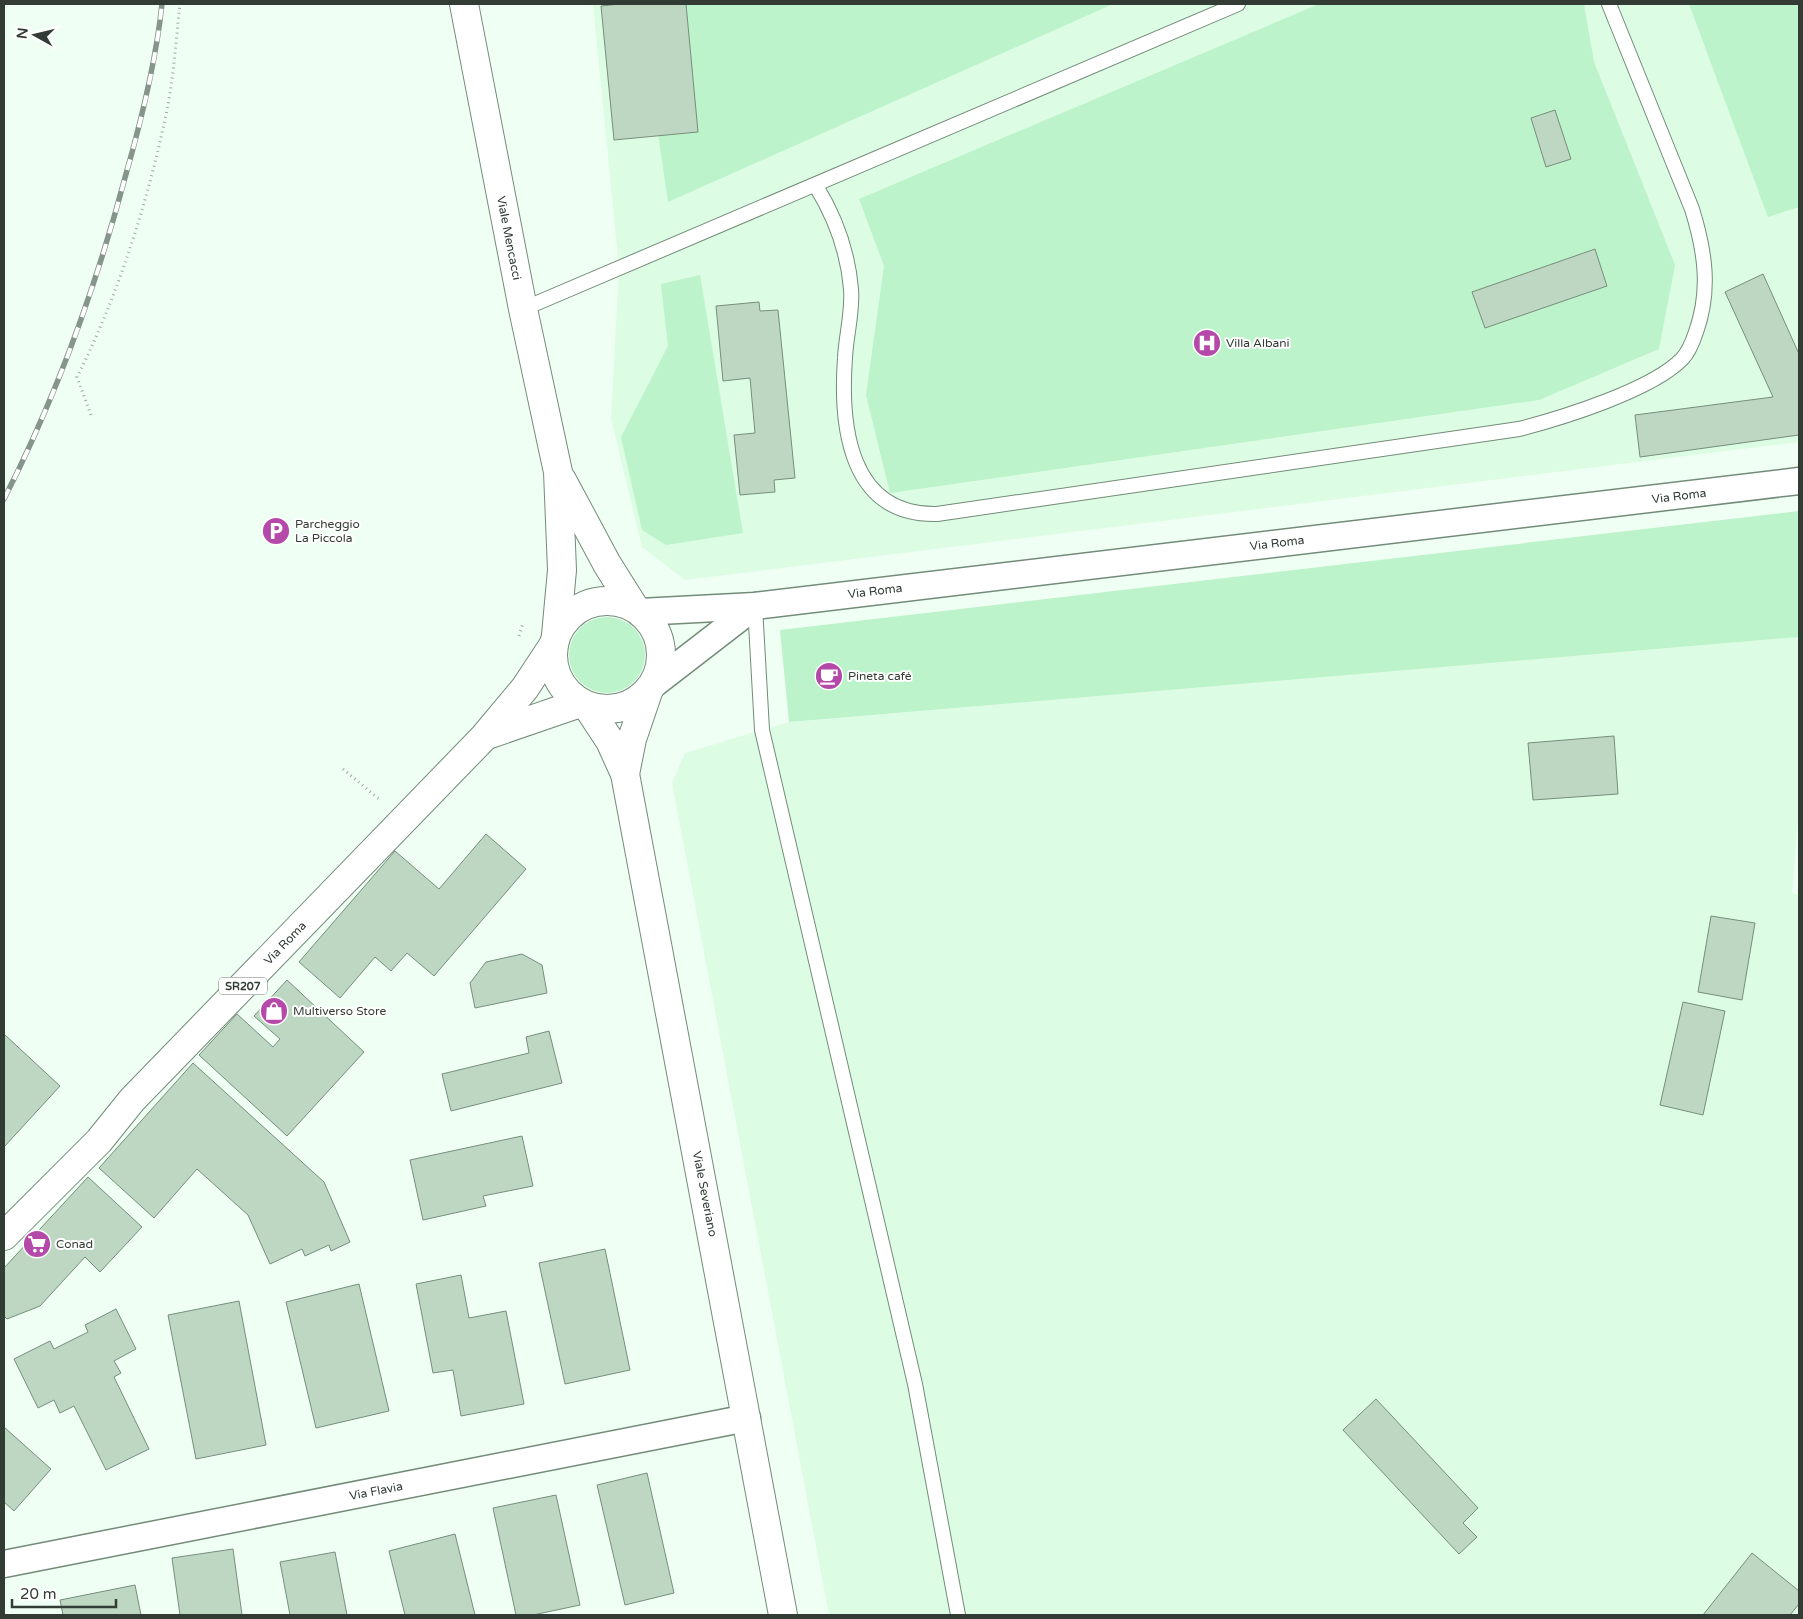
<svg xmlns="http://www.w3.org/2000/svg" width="1803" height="1619" font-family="'Varela Round',sans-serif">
<rect width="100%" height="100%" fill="#effff3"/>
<!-- built -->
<g fill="#dcfde3">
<path d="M 593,4 L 1799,4 L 1799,442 L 685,580 L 642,547 L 611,419 L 619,268 Z"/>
<path d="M 1799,637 L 1799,807 L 1792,893 L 1799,895 L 1799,1615 L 829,1615 L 672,783 L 685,753 L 789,722 Z"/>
</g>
<!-- green -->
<g fill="#bcf3ca">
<path d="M 639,4 L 1113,4 L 668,202 Z"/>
<path d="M 1319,4 L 1584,4 L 1594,62 L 1675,265 L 1659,349 L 1539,400 L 890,493 L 866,395 L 884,266 L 859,199 Z"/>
<path d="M 1689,4 L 1799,4 L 1799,207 L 1768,217 Z"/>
<path d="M 700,275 L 743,533 L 666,545 L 642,530 L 621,437 L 668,346 L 661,284 Z"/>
<path d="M 1799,511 L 1799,637 L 789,722 L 780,630 Z"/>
<circle cx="607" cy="655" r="38"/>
</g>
<!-- building -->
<g fill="#bed7c3" stroke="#768e7c">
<path d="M 620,4 L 686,4 L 698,132 L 614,140 L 601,6 Z"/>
<path d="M 1555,110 L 1571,159 L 1546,167 L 1531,118 Z"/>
<path d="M 1595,249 L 1607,286 L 1485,328 L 1472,292 Z"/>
<path d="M 1763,274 L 1799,354 L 1799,435 L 1640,457 L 1635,415 L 1773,397 L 1725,292 Z"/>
<path d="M 759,302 L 760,311 L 778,310 L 795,478 L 774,480 L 775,492 L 740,495 L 734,435 L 755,433 L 750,378 L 723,381 L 716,306 Z"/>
<path d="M 1614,736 L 1618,794 L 1533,800 L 1528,743 Z"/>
<path d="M 486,834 L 526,869 L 434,976 L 407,953 L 391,971 L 375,957 L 340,998 L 299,962 L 395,851 L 439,889 Z"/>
<path d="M 1711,916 L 1755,923 L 1742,1000 L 1698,992 Z"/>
<path d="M 522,954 L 542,965 L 547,993 L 475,1008 L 470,983 L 486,962 Z"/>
<path d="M 287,980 L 364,1052 L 287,1136 L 199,1055 L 237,1014 L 273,1047 L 280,1039 L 254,1016 Z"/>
<path d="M 1683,1002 L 1725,1011 L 1703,1115 L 1660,1105 Z"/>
<path d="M 549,1031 L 562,1083 L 451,1111 L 442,1074 L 529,1053 L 526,1037 Z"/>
<path d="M 4,1034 L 60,1086 L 4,1147 Z"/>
<path d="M 193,1063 L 324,1182 L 350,1242 L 331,1251 L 329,1245 L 305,1256 L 302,1249 L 270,1264 L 248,1215 L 197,1169 L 154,1218 L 99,1168 Z"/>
<path d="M 522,1136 L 533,1186 L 483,1196 L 486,1206 L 423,1220 L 410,1160 Z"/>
<path d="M 88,1177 L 142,1227 L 100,1272 L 85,1257 L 40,1306 L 7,1319 L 4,1316 L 4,1268 Z"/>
<path d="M 605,1249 L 630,1370 L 565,1384 L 539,1263 Z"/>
<path d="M 461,1275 L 469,1318 L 506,1311 L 524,1404 L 461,1416 L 453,1370 L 433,1373 L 416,1284 Z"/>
<path d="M 359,1284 L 389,1411 L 316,1428 L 286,1302 Z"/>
<path d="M 239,1301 L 266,1445 L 196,1459 L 168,1315 Z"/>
<path d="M 116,1309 L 136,1349 L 114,1361 L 121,1373 L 114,1377 L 149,1449 L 106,1470 L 74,1406 L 60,1413 L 54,1400 L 38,1408 L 14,1359 L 50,1341 L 54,1349 L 88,1332 L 85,1325 Z"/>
<path d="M 1376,1399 L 1478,1508 L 1463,1523 L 1477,1537 L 1459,1554 L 1343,1430 Z"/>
<path d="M 4,1427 L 51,1469 L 14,1511 L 4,1502 Z"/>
<path d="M 647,1473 L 674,1593 L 625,1605 L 597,1485 Z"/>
<path d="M 556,1495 L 580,1605 L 533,1615 L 516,1615 L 493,1508 Z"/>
<path d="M 455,1534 L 475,1615 L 405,1615 L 389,1551 Z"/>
<path d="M 233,1549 L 242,1615 L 180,1615 L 172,1558 Z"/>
<path d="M 335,1552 L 347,1615 L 290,1615 L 280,1562 Z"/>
<path d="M 1752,1553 L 1799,1591 L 1799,1604 L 1790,1615 L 1703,1615 Z"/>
<path d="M 135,1585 L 141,1615 L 63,1615 L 60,1600 Z"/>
</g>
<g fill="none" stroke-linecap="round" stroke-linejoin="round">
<defs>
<g id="lane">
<path d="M 816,186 C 835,217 848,252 851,289 C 853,312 846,335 845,358 C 840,426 849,516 937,514 L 1519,429 C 1562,418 1652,390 1682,359 C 1689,352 1693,341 1696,332 C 1711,290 1705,251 1692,209 L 1609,4"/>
<path d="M 523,309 L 1238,4"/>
<path d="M 755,606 L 762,730 L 915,1384 L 958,1615"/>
</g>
<g id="street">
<path d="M 640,612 L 755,606 L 1799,481"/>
<path d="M 654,684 L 755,606"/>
<path d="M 4,1564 L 747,1418"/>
</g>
<g id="secondary">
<path d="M 587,706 L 610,741 L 625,774 L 783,1615"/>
<path d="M 625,774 L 632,739 L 648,692"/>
</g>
<g id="primary">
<path d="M 464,4 L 523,309 L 558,472 L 562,570 L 556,635"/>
<path d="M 562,480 L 607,564 L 634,607"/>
<circle cx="607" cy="655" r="54"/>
<path d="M 490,734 L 580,703"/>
<path d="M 4,1236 L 99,1141 L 132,1100 L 484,737 L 525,688 L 554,644"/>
</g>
</defs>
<!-- lane casing -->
<use href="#lane" stroke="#738b79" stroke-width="16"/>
<!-- street casing -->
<use href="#street" stroke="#738b79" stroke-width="29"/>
<!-- secondary casing -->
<use href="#secondary" stroke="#738b79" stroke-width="30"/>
<!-- primary casing -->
<use href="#primary" stroke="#738b79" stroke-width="30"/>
<!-- path -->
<g stroke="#9daba1" stroke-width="3" stroke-dasharray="1 4" stroke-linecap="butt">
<path d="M 91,415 L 77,377 C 119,294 148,201 167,110 C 174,75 176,39 180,4"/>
<path d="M 519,636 L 523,623"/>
<path d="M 343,769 L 379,799"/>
</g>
<!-- lane -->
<use href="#lane" stroke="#fff" stroke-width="14"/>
<!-- street -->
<use href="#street" stroke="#fff" stroke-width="26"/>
<!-- secondary -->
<use href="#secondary" stroke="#fff" stroke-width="28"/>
<!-- primary -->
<use href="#primary" stroke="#fff" stroke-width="28"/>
<defs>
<path id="rail" d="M 4,499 C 57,395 96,287 126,174 C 142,118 156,61 162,4"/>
</defs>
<!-- rail casing -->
<use href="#rail" stroke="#87948b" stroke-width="5.5"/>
<!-- rail -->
<use href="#rail" stroke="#fff" stroke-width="4" stroke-dasharray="11" stroke-linecap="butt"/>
</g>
<!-- icons -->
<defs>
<symbol id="hospital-disc" viewBox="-11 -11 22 22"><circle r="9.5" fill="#b549a9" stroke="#fff"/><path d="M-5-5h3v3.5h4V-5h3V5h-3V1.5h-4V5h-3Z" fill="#fff"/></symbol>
<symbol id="parking-disc" viewBox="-11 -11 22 22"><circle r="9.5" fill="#b549a9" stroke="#fff"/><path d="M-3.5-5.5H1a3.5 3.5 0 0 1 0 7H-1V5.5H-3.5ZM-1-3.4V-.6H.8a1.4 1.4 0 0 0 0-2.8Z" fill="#fff"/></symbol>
<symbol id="cafe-disc" viewBox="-11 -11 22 22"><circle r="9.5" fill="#b549a9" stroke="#fff"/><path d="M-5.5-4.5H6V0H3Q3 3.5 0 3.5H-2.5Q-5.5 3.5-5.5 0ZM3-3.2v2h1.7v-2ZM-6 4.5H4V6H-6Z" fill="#fff"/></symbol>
<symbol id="shop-disc" viewBox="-11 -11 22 22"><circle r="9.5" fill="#b549a9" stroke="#fff"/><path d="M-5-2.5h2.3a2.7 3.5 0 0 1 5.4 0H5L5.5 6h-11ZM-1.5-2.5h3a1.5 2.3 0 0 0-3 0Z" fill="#fff"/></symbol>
<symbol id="supermarket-disc" viewBox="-11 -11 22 22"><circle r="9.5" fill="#b549a9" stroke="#fff"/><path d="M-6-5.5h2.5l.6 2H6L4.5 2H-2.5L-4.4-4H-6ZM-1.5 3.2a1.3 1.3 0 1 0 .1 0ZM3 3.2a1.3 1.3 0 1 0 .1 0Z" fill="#fff"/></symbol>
</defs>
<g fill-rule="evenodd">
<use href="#hospital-disc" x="1191" y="327" width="32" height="32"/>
<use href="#parking-disc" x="260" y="515" width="32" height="32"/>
<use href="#cafe-disc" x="813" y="660" width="32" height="32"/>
<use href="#shop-disc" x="258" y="995" width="32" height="32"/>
<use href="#supermarket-disc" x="21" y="1228" width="32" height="32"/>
</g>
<g text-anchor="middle" stroke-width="4" stroke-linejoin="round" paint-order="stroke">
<!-- shield labels -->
<rect fill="#fff" stroke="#707672" stroke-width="1" x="219" y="977.5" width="48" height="17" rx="4"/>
<g font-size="11" font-weight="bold" fill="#323c35">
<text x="243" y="990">SR207</text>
</g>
<!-- street labels -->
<g font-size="12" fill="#323c35" stroke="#fff">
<text transform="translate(509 238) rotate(79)" y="4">Viale Mencacci</text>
<text transform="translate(1679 496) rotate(-7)" y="4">Via Roma</text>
<text transform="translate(1277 543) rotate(-7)" y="4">Via Roma</text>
<text transform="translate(875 591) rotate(-7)" y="4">Via Roma</text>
<text transform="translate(285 943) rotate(-46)" y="4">Via Roma</text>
<text transform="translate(705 1194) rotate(79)" y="4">Viale Severiano</text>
<text transform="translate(376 1491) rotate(-11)" y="4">Via Flavia</text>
</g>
<!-- poi labels -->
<g font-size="12" fill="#323c35" stroke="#fff" text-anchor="start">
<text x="1226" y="347">Villa Albani</text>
<text x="295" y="528">Parcheggio<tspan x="295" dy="14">La Piccola</tspan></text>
<text x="848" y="680">Pineta café</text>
<text x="293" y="1015">Multiverso Store</text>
<text x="56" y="1248">Conad</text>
</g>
</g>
<!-- border -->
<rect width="1803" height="1619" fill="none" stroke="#323c35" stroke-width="10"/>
<!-- north arrow -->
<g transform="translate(35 35) rotate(278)" stroke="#ffffff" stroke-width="4" paint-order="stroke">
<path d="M0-4L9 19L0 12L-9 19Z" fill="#323c35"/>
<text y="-8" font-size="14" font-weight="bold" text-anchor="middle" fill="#323c35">N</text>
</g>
<!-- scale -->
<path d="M12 1599v8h104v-8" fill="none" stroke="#323c35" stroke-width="2.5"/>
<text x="20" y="1599" font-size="15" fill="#323c35" stroke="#ffffff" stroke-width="4" paint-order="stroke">20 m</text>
</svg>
